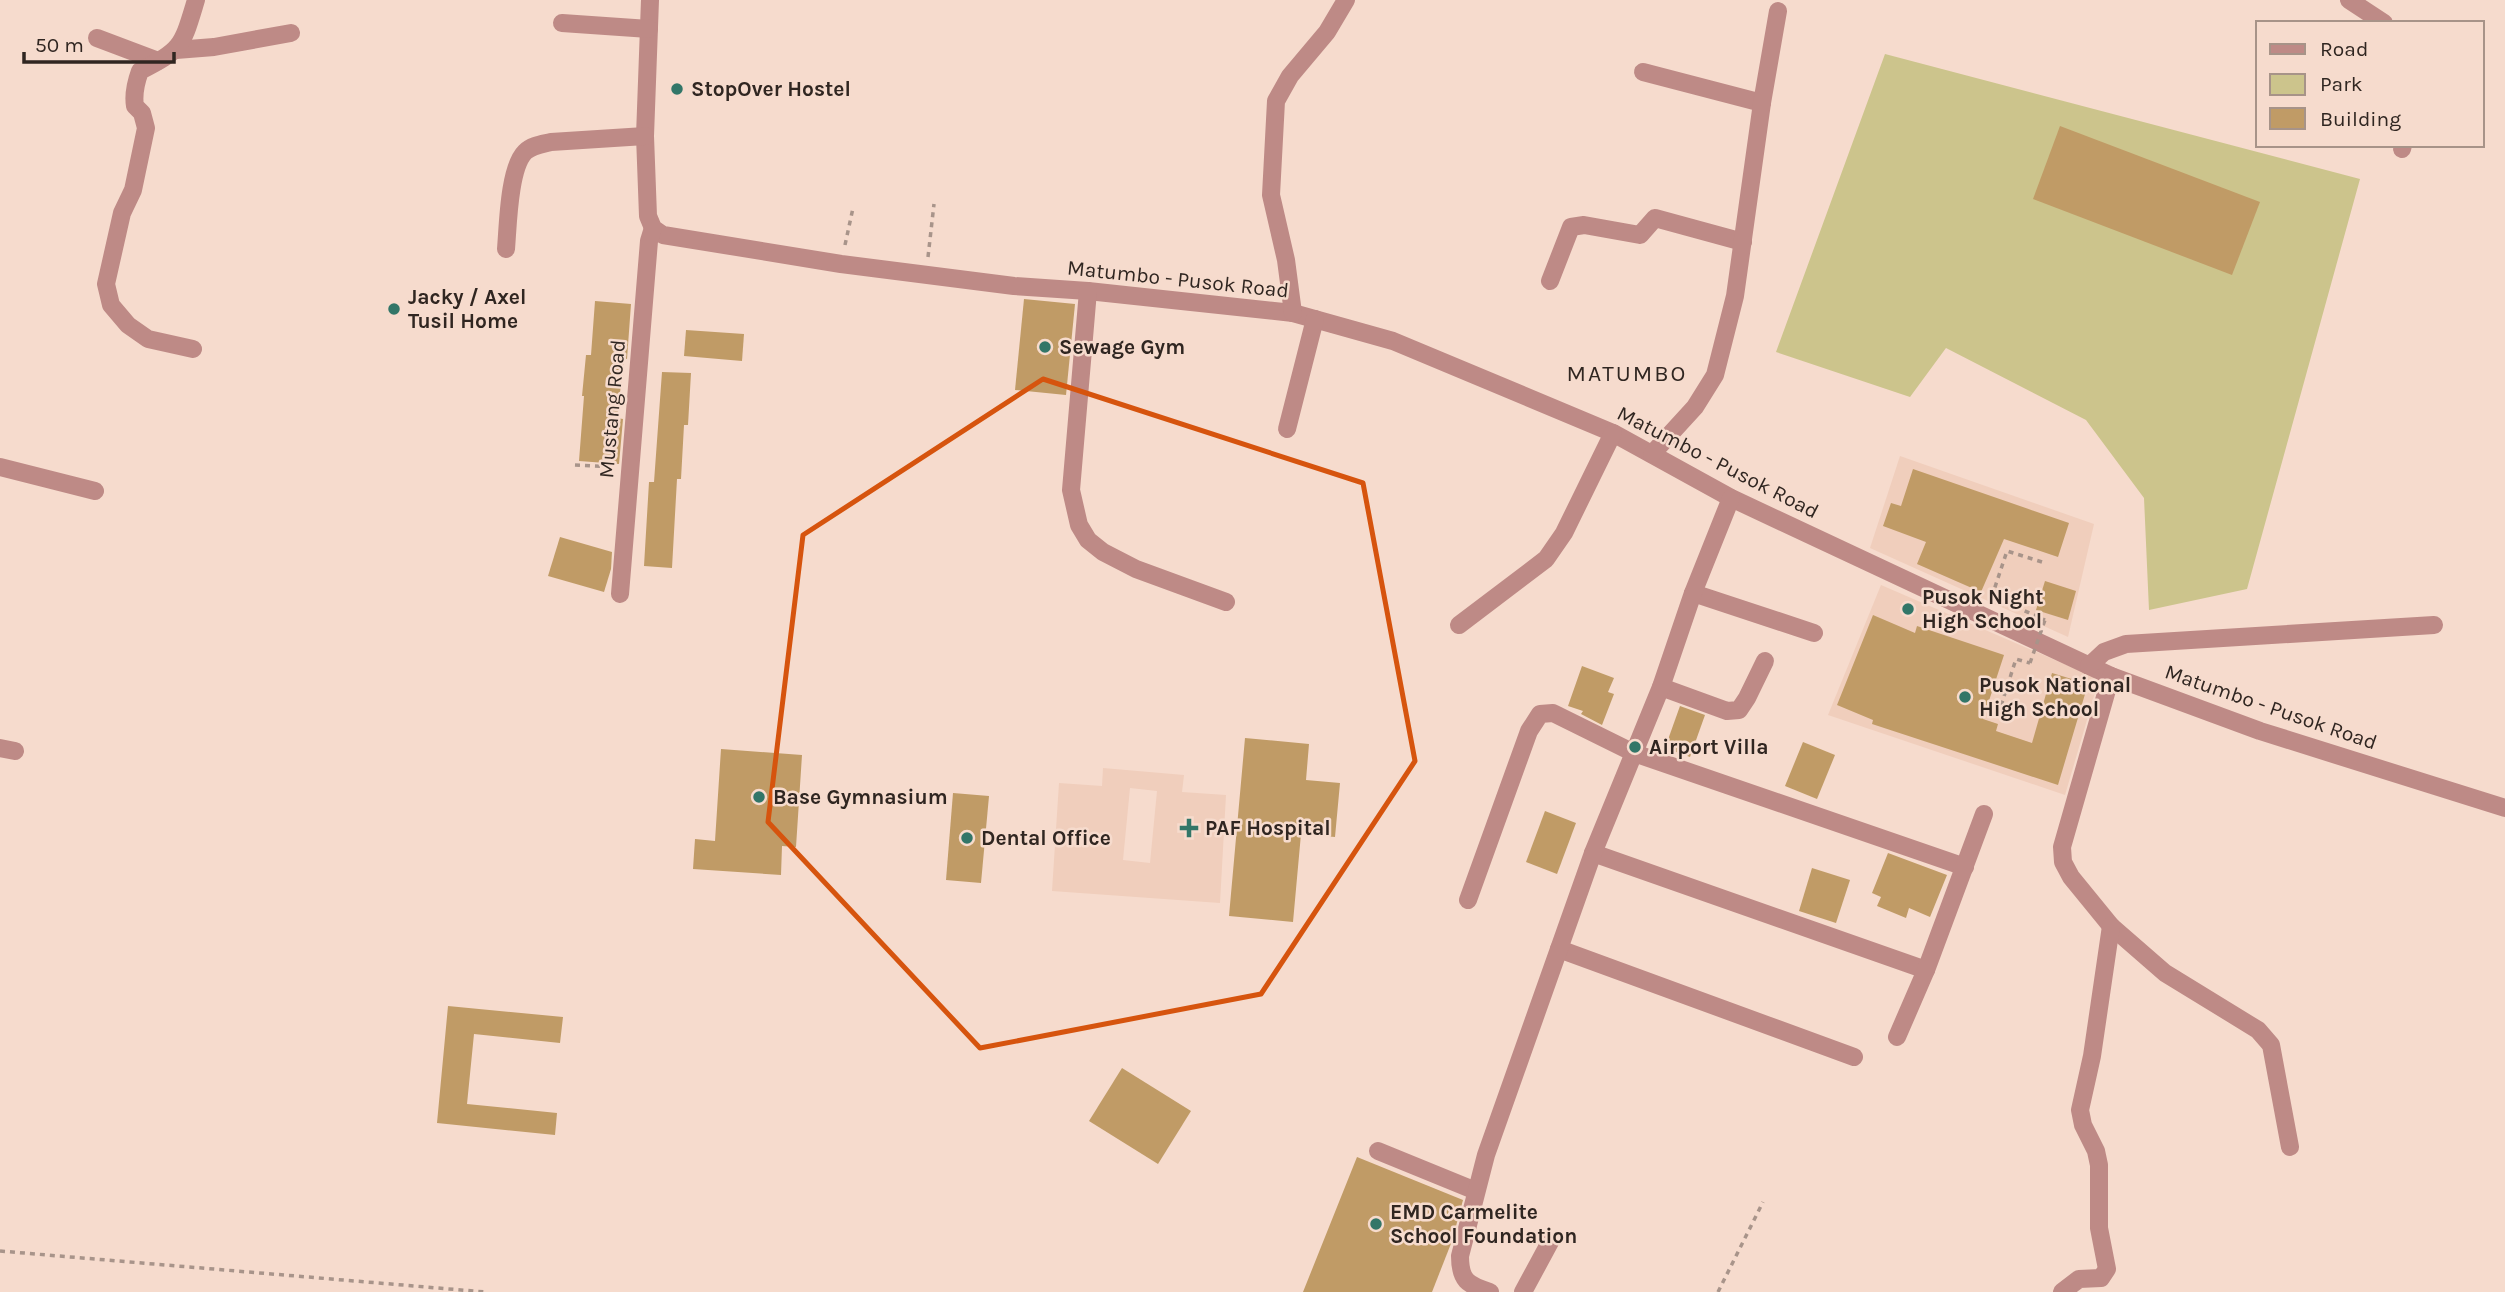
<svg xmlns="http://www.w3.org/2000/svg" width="2505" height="1292" font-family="Karla,sans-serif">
<rect width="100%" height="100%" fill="#f6dbcd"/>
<!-- built -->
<g fill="#f0cebc" fill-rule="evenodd">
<path d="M 1900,456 L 2094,524 L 2068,637 L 1870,548 Z"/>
<path d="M 1881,585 L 2099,679 L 2065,795 L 1828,715 Z"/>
<path d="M 1103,768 L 1184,775 L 1182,792 L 1226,795 L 1220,903 L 1052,891 L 1059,783 L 1102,786 ZM 1130,788 L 1157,791 L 1150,863 L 1123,860 Z"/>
</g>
<!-- green -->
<path fill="#ccc48c" d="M 1885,54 L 2360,179 L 2247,589 L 2149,610 L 2144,498 L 2086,420 L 1946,348 L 1910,397 L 1776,352 Z"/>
<!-- building -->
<g fill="#c09b66">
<path d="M 2060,126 L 2260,202 L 2232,275 L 2033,199 Z"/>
<path d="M 1024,299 L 1075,304 L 1066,395 L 1015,390 Z"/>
<path d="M 595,301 L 631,304 L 627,359 L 624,359 L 617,418 L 623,419 L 619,464 L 579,461 L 584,396 L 582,396 L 586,355 L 591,355 Z"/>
<path d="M 686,330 L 744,334 L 742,361 L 684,356 Z"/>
<path d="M 662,372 L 691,373 L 688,425 L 684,425 L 681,479 L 677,479 L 672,568 L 644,566 L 649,482 L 654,482 Z"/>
<path d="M 1913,469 L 2069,523 L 2058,557 L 2004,539 L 1981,592 L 1917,564 L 1926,542 L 1883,526 L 1891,503 L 1901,506 Z"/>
<path d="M 560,537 L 612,552 L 611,569 L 604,592 L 548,576 Z"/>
<path d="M 2045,581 L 2076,591 L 2068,620 L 2036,610 Z"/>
<path d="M 1873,615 L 1915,633 L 1917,626 L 2004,655 L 1983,719 L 1998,724 L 1996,731 L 2032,743 L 2052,673 L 2088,684 L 2058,785 L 1872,724 L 1873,720 L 1837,705 Z"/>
<path d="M 1582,666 L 1614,678 L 1608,692 L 1614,694 L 1602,725 L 1581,714 L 1583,711 L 1568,706 Z"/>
<path d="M 1680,706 L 1705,715 L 1690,757 L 1665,748 Z"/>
<path d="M 1245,738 L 1309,744 L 1306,780 L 1340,783 L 1335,837 L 1301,834 L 1293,922 L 1229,916 Z"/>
<path d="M 1803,742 L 1835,755 L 1817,799 L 1785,786 Z"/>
<path d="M 721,749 L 802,755 L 796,847 L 782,846 L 781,875 L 693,869 L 695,839 L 715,841 Z"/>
<path d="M 953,793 L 989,796 L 981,883 L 946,880 Z"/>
<path d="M 1545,811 L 1576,823 L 1557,874 L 1526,862 Z"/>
<path d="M 1888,853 L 1947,875 L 1930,917 L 1909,908 L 1906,918 L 1877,906 L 1881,897 L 1872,893 Z"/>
<path d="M 1812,868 L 1850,880 L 1836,923 L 1799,911 Z"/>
<path d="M 448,1006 L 563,1017 L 560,1043 L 474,1034 L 467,1104 L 557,1113 L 555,1135 L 437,1123 Z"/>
<path d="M 1122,1068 L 1191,1111 L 1158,1164 L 1089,1121 Z"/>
<path d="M 1357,1157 L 1463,1200 L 1452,1241 L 1432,1292 L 1303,1292 Z"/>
</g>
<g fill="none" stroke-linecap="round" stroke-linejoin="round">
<!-- path -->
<g stroke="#a8948a" stroke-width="3.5" stroke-dasharray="5 5" stroke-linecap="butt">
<path d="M 845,245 L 853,208"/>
<path d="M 928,257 L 934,204"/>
<path d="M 575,465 L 614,467"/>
<path d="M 2042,562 L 2007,551 L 1992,596 L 2045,620"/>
<path d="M 1998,715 L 2016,659 L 2030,663"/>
<path d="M 0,1251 L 485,1292"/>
<path d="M 1718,1292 L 1763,1202"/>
</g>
<!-- minor -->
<g stroke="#be8a86" stroke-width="18">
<path d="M 650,0 L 645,136 L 648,216 L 653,228 L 663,235 L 841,264 L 1014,286 L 1088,291 L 1293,313 L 1393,341 L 1613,433 L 1731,498 L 2111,676 L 2260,731 L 2505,808"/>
<path d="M 2349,0 L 2384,23"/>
<path d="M 562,23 L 649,29"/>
<path d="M 97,38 L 158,61"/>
<path d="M 176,50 L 214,47 L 291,33"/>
<path d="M 1643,72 L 1762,103"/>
<path d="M 2402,149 L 2403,145"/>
<path d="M 506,249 C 508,225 509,168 525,152 C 532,145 543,144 551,142 L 645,136"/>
<path d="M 1550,281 L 1571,227 L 1584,225 L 1640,235 L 1655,218 L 1743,242"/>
<path d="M 1088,291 L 1071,490 L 1079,525 L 1088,540 L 1103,552 L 1136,569 L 1226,602"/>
<path d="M 1293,313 L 1286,260 L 1271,195 L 1276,101 L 1290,76 L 1327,32 L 1346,0"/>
<path d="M 193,349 L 148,339 L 128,325 L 111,305 L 106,284 L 122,213 L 133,190 L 146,128 L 142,113 L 135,106 C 133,94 136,82 140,71 C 183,49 182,46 196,0"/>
<path d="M 1287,429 L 1315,319"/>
<path d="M 1652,454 L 1695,407 L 1715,375 L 1735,296 L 1762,103 L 1778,11"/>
<path d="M 0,467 L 95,491"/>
<path d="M 1693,593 L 1814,633"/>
<path d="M 620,594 L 649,241 L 653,228"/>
<path d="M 1459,625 L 1546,559 L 1564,533 L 1613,433"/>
<path d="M 2089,666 L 2104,652 L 2126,644 L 2434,625"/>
<path d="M 2111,676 L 2062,847 L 2063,862 L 2071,877 L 2111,926 L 2165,973 L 2258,1030 L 2271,1045 L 2290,1147"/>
<path d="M 1661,687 L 1727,711 L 1739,710 L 1747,698 L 1765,661"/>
<path d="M 0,748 L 15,751"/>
<path d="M 1593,853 L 1926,970"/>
<path d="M 1468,900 L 1529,731 L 1540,714 L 1553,713 L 1634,753 L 1965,867"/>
<path d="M 1559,949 L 1854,1057"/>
<path d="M 1897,1037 L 1926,970 L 1984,814"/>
<path d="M 1378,1151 L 1476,1191"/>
<path d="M 1490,1292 C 1467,1285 1460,1280 1460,1256 L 1486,1155 L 1593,853 L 1661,687 L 1693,593 L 1731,498"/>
<path d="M 1523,1292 L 1550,1242"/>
<path d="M 2062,1292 L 2079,1279 L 2101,1278 L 2107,1269 L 2099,1228 L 2099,1165 L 2096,1151 L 2083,1125 L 2080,1110 L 2092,1056 L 2111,926"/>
</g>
<!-- path-bridge -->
<path stroke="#a8948a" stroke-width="3.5" stroke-dasharray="5 5" stroke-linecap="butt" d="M 2030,663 L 2045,620"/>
</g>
<!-- marked area -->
<path fill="none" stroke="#d6540e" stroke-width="5" stroke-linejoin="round" d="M 1043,379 L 1363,483 L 1415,761 L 1261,994 L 980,1048 L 768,822 L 803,535 Z"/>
<!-- markers -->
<g fill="#327668" stroke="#f6dbcd" stroke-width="2.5">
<circle cx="677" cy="89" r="7"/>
<circle cx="394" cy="309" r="7"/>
<circle cx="1045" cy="347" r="7"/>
<circle cx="1908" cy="609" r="7"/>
<circle cx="1965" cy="697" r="7"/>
<circle cx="1635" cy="747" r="7"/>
<circle cx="759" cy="797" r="7"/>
<path d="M1185.5 817.5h7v7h7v7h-7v7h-7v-7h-7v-7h7z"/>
<circle cx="967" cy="838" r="7"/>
<circle cx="1376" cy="1224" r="7"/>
</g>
<g text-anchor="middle" stroke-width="5" stroke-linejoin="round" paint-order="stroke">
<!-- poi labels -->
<g font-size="21" font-weight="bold" fill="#302621" stroke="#f6dbcd" text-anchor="start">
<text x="691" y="96">StopOver Hostel</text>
<text x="408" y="304">Jacky / Axel<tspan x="408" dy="24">Tusil Home</tspan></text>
<text x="1059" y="354">Sewage Gym</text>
<text x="1922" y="604">Pusok Night<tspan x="1922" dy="24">High School</tspan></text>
<text x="1979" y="692">Pusok National<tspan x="1979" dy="24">High School</tspan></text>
<text x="1649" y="754">Airport Villa</text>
<text x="773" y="804">Base Gymnasium</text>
<text x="1205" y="835">PAF Hospital</text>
<text x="981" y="845">Dental Office</text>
<text x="1390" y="1219">EMD Carmelite<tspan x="1390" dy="24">School Foundation</tspan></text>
</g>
<!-- street labels -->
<g font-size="21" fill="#302621" stroke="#f6dbcd">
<text transform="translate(1178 279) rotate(6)" y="7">Matumbo - Pusok Road</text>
<text transform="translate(612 409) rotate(-85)" y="7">Mustang Road</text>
<text transform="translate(1718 462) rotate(27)" y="7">Matumbo - Pusok Road</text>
<text transform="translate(2271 707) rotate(19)" y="7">Matumbo - Pusok Road</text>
</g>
<!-- neighbourhood labels -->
<g font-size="23" letter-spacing="2" fill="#302621" stroke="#f6dbcd">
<text x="1627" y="381">MATUMBO</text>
</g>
</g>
<!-- legend -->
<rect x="2256" y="21" width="228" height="126" fill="#f6dbcd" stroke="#a79388" stroke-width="2"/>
<rect x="2270" y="44" width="35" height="10" fill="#be8a86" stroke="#a79388" stroke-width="2"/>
<text x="2320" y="56" font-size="21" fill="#302621">Road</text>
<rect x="2270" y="74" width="35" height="21" fill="#ccc48c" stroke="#a79388" stroke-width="2"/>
<text x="2320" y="91" font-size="21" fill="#302621">Park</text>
<rect x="2270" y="108" width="35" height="21" fill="#c09b66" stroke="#a79388" stroke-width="2"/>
<text x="2320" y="126" font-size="21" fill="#302621">Building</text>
<!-- scale -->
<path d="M24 52v10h150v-10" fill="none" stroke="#302621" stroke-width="3.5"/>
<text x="35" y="52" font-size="21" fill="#302621" stroke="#f6dbcd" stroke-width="5" paint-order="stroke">50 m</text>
</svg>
